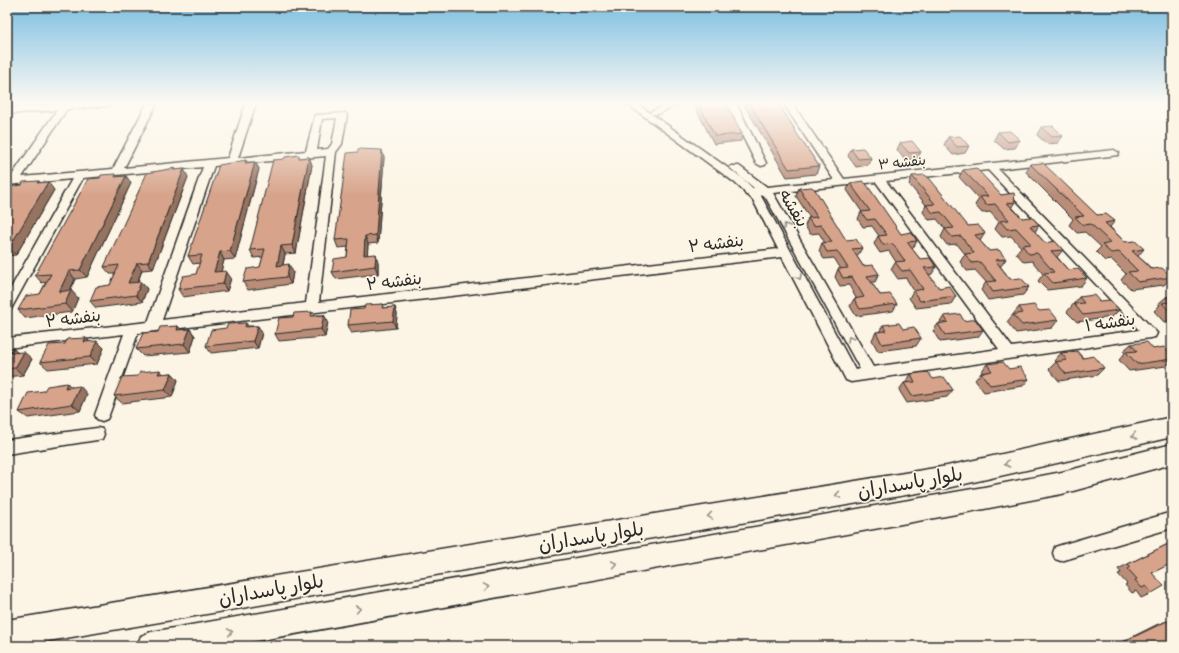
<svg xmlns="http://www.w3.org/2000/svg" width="1179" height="653" font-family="Itim,'Playpen Sans Arabic',sans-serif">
<rect width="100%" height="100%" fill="#fcf5e5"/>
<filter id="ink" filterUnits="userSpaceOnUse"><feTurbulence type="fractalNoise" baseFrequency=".025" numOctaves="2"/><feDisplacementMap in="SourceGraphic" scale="8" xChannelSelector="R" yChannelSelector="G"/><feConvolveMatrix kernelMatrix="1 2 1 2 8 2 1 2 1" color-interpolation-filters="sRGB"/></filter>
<g filter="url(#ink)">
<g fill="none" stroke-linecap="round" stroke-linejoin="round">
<defs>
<g id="minor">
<path d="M 71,103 L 112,103 L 108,106 L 67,109 L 22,177 L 113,169 L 147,103 L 157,103 L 124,168 L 228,158 L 246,103 L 256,103 L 238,158 L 306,151 L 315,115 L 345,113 L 347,115 L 342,144 L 336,152 L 319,302 L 778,249 L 753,200 L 734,182 L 626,103 L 636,103 L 742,178 L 761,196 L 855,370 L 860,369 L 766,198 L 730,168 L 731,166 L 739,166 L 767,187 L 834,180 L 783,103 L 792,103 L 844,179 L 1114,150 L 1119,153 L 1118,155 L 998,169 L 1157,333 L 1155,337 L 1150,338 L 851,382 L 846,380 L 782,257 L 138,333 L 109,415 L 107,419 L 102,421 L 97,419 L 95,415 L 124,334 L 7,348 L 7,338 L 148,322 L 203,167 L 83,178 L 11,309 L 7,311 L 7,295 L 72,179 L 7,185 L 7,179 L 10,178 L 57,110 L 7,114 L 7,108 ZM 337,118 L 332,144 L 328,149 L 317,150 L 322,119 ZM 326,156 L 306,303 L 162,320 L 214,166 ZM 988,170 L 1139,330 L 1012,347 L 886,181 ZM 876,182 L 999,349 L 873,367 L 773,193 Z"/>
<path d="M 669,103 L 681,103 L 658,114 L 652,114 L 650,112 Z"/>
<path d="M 726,103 L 736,103 L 766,163 L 765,165 L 761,166 L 756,163 Z"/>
<path d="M 97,428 L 102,429 L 104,434 L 102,439 L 97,440 L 7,454 L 7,440 Z"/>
<path d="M 1172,512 L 1172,528 L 1061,561 L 1055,559 L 1053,553 L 1055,547 L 1061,545 Z"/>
</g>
<path id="major" d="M 763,187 L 768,188 L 770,191 L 768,194 L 751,196 L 746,195 L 744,192 L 746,189 Z"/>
<g id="highway">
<path d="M 1172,417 L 1172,437 L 947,488 L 19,646 L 7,646 L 7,620 L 947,466 Z"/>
<path d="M 1172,444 L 1172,464 L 1062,494 L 984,509 L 229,646 L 137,646 L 141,636 L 151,632 L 984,487 L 1062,472 Z"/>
</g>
</defs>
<!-- minor casing -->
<use href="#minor" stroke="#2b2b2b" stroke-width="3"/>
<!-- major casing -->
<use href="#major" stroke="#2b2b2b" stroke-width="3"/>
<!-- highway casing -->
<use href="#highway" stroke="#2b2b2b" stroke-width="3"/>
<!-- minor -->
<use href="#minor" fill="#fcf5e5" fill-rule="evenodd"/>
<!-- major -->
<use href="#major" fill="#fcf5e5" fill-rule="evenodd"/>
<!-- highway -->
<use href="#highway" fill="#fcf5e5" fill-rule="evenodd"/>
</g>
<!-- wall -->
<g fill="#b98d78" stroke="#2b2b2b">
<path d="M 693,103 L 726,103 L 742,134 L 741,141 L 714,144 Z"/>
<path d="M 743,103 L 778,103 L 794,128 L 794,130 L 819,166 L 816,174 L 787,177 Z"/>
<path d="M 1041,127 L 1063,136 L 1058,143 L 1047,144 L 1037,135 Z"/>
<path d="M 998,132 L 1020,140 L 1015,148 L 1004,149 L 994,140 Z"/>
<path d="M 948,137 L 969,146 L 965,153 L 953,155 L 944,145 Z"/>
<path d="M 900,143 L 921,152 L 917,159 L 905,160 L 897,150 Z"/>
<path d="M 851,149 L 871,158 L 868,165 L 856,167 L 848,156 Z"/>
<path d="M 309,157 L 312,165 L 296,253 L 285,254 L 283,265 L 293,272 L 291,284 L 248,290 L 243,282 L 260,267 L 263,257 L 254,258 L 250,250 L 300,158 Z"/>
<path d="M 384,157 L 378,243 L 368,244 L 367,255 L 378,262 L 378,274 L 336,279 L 332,272 L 347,257 L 348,247 L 338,248 L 335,240 Z"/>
<path d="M 246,160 L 247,162 L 255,162 L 259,169 L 235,259 L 224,260 L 221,271 L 231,278 L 227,291 L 183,297 L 178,289 L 196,274 L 200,263 L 193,264 L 188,256 Z"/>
<path d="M 1030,164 L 1097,215 L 1115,221 L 1110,227 L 1125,242 L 1144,249 L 1138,256 L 1152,269 L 1172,277 L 1164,285 L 1131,289 L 1121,280 L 1126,274 L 1112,260 L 1105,261 L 1096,252 L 1101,247 L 1085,232 L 1077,233 L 1069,225 L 1073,219 L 1026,172 Z"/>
<path d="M 176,170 L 188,177 L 153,269 L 142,270 L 138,282 L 141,282 L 147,289 L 142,302 L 96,308 L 90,301 L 110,285 L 115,274 L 110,274 L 104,267 Z"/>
<path d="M 963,170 L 1001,195 L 1015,202 L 1012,207 L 1022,218 L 1039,225 L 1035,232 L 1045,243 L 1063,250 L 1057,257 L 1068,270 L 1087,278 L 1081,286 L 1047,290 L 1038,281 L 1043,274 L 1032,261 L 1024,262 L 1016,253 L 1021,247 L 1011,236 L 1002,237 L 995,229 L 999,222 L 990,212 L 982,213 L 975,205 L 979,199 L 959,177 Z"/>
<path d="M 118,176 L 126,176 L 131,183 L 87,277 L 75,279 L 70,291 L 78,298 L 72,312 L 25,318 L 18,310 L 40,294 L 46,282 L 42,283 L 35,275 Z"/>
<path d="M 912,176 L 968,226 L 985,233 L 980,241 L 989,251 L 1006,259 L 1001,266 L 1000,266 L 1010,279 L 1029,287 L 1023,295 L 988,300 L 981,290 L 986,282 L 975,270 L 967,271 L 960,262 L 965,254 L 957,244 L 947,245 L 941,237 L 945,229 L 937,219 L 929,220 L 923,212 L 926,205 L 909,184 Z"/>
<path d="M 39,181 L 41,183 L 54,190 L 16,255 L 7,256 L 7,187 L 22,185 Z"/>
<path d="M 850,183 L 901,234 L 917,241 L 913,248 L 912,249 L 920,259 L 936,267 L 932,274 L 929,275 L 939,288 L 956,296 L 951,304 L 916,308 L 909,298 L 913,291 L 914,291 L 906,278 L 898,279 L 891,269 L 895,262 L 896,262 L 889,251 L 880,253 L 874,244 L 878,236 L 879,236 L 872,226 L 863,227 L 858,219 L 861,212 L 862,212 L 847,190 Z"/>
<path d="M 799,188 L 846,240 L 862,248 L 858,255 L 856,255 L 863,266 L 879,274 L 875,282 L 871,282 L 880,295 L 897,304 L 893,311 L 856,316 L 850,306 L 854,299 L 856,298 L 849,285 L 840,286 L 835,277 L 838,269 L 841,269 L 834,258 L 824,259 L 819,251 L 822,243 L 825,243 L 819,233 L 810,234 L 805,226 L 808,218 L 810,218 L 796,196 Z"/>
<path d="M 1172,296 L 1172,320 L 1164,322 L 1154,311 L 1160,305 L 1158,304 L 1166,297 Z"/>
<path d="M 1079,297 L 1099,301 L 1119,310 L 1112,317 L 1077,322 L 1067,312 Z"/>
<path d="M 383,304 L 384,308 L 395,307 L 397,314 L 396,328 L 351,333 L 348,325 L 364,309 Z"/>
<path d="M 1019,307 L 1039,311 L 1058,320 L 1052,328 L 1016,333 L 1007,322 Z"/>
<path d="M 314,315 L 324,315 L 328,322 L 325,337 L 279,341 L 275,334 Z"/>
<path d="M 944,316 L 964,321 L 983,330 L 978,337 L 940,342 L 933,331 L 938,324 L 939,324 Z"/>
<path d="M 883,325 L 921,338 L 916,346 L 878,351 L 872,340 L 876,332 L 879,332 Z"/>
<path d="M 178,326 L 181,330 L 190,329 L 195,336 L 190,352 L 143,356 L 136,349 L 158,332 Z"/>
<path d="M 249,326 L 258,326 L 262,333 L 258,348 L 211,353 L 206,346 Z"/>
<path d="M 86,338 L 90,342 L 104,348 L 97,364 L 48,369 L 40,362 L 65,344 Z"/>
<path d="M 1131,344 L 1153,349 L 1172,356 L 1172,361 L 1166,366 L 1129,371 L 1119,360 L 1125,353 L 1123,351 Z"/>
<path d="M 13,348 L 17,352 L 32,359 L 23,375 L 7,377 L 7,349 Z"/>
<path d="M 1061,353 L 1083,358 L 1104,368 L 1097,375 L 1059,381 L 1049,369 L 1056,362 L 1054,361 Z"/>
<path d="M 987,364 L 1009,369 L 1029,379 L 1023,386 L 984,392 L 975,380 L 981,373 L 982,373 L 981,372 Z"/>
<path d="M 172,373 L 178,380 L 172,397 L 122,403 L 114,396 L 138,376 Z"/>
<path d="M 911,374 L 933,379 L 953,390 L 947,397 L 907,403 L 899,390 L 904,383 L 907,383 L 906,382 Z"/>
<path d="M 72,387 L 87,394 L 80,411 L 28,418 L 19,412 Z"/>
<path d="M 1172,542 L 1172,570 L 1167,565 L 1152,573 L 1152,593 L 1141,598 L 1136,591 L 1132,593 L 1125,585 L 1127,584 L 1118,574 L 1121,573 L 1118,569 Z"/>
<path d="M 1167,621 L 1170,624 L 1172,623 L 1172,646 L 1114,646 L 1156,625 Z"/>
</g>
<!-- shaded-wall -->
<g fill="#967361" stroke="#2b2b2b">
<path d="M 382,150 L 384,157 L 378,243 L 376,235 Z"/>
<path d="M 309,157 L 312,165 L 296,253 L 292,245 Z"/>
<path d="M 255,162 L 259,169 L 235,259 L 230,251 Z"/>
<path d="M 184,169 L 188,177 L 153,269 L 148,262 Z"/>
<path d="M 126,176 L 131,183 L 87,277 L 80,270 Z"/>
<path d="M 39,181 L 45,188 L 48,182 L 54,190 L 16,255 L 9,248 Z"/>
<path d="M 365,236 L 368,244 L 367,263 L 364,255 Z"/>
<path d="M 281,246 L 285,254 L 281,273 L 277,266 Z"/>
<path d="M 220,252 L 224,260 L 219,280 L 214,272 Z"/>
<path d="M 376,254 L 378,262 L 378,274 L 375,266 Z"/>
<path d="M 137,263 L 142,270 L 134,291 L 128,283 Z"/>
<path d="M 289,264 L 293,272 L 291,284 L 287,277 Z"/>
<path d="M 69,271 L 75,279 L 66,299 L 59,292 Z"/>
<path d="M 226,271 L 231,278 L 227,291 L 223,284 Z"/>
<path d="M 141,282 L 147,289 L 142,302 L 136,295 Z"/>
<path d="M 71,290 L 78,298 L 72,312 L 65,304 Z"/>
<path d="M 395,307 L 397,314 L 396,328 L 393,321 Z"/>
<path d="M 324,315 L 328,322 L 325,337 L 321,329 Z"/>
<path d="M 246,323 L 251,330 L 245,327 Z"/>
<path d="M 178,326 L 184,333 L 177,330 Z"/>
<path d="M 258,326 L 262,333 L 258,348 L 253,341 Z"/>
<path d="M 190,329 L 195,336 L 190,352 L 184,344 Z"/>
<path d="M 86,338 L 93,345 L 84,342 Z"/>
<path d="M 97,341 L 104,348 L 97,364 L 90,357 Z"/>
<path d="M 13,348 L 21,356 L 10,353 Z"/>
<path d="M 24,352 L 32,359 L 23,375 L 15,368 Z"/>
<path d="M 160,370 L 166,377 L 158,374 Z"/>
<path d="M 172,373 L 178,380 L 172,397 L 165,390 Z"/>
<path d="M 67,383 L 75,390 L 65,388 Z"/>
<path d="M 80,386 L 87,394 L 80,411 L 72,404 Z"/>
</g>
<!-- building -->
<g fill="#d7a48b" stroke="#2b2b2b">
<path d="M 698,103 L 726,103 L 742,134 L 715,136 Z"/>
<path d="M 749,103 L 778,103 L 794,128 L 793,128 L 819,166 L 789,169 Z"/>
<path d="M 1053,126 L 1063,136 L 1052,137 L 1041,127 Z"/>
<path d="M 1010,131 L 1020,140 L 1008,142 L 998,132 Z"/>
<path d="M 960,136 L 969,146 L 957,147 L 948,137 Z"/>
<path d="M 912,141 L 921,152 L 909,153 L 900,143 Z"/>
<path d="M 863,148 L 871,158 L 858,159 L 851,149 Z"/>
<path d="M 358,149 L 382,150 L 376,235 L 365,236 L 364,255 L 376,254 L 375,266 L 332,272 L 334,259 L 347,257 L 349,239 L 335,240 L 347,153 L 358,152 Z"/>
<path d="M 299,155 L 299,158 L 309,157 L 292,245 L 281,246 L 277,266 L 289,264 L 287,277 L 243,282 L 247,269 L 260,267 L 265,249 L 250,250 L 273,160 L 284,159 L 285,157 Z"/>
<path d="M 246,160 L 245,163 L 255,162 L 230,251 L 220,252 L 214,272 L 226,271 L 223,284 L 178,289 L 183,276 L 196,274 L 202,255 L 188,256 L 219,165 Z"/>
<path d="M 1043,163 L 1097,215 L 1106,214 L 1115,221 L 1105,223 L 1125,242 L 1135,241 L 1144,249 L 1132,251 L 1152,269 L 1162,268 L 1172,277 L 1138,282 L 1128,272 L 1138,271 L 1119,252 L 1111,253 L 1102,245 L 1111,243 L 1091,224 L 1083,225 L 1075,217 L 1084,216 L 1030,164 Z"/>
<path d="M 175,168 L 173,170 L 184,169 L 148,262 L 137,263 L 128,283 L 141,282 L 136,295 L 90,301 L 96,287 L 110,285 L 119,265 L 104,267 L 147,173 Z"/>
<path d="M 976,168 L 1001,195 L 1014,193 L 1015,202 L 1007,203 L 1022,218 L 1032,217 L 1039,225 L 1030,226 L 1045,243 L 1055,241 L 1063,250 L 1051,251 L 1068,270 L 1078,269 L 1087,278 L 1053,283 L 1044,273 L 1054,272 L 1037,253 L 1029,254 L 1022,245 L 1031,244 L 1016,228 L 1007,229 L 1000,221 L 1009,220 L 995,204 L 986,205 L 980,197 L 988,196 L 963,170 Z"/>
<path d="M 116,174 L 115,177 L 126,176 L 80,270 L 69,271 L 59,292 L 71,290 L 65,304 L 18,310 L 26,296 L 40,294 L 51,274 L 35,275 L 88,179 L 100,178 L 101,175 Z"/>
<path d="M 925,175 L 930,179 L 968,226 L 978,225 L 985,233 L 975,235 L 989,251 L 999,250 L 1006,259 L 995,260 L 1010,279 L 1021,278 L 1029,287 L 993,292 L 986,282 L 996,281 L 980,262 L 972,263 L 965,254 L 974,253 L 961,236 L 952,237 L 945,229 L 954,228 L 941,212 L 933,213 L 926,205 L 935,204 L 912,176 Z"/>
<path d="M 39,181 L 37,183 L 48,182 L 9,248 L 7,248 L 7,187 L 22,185 L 23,182 Z"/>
<path d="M 863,181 L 867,185 L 901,234 L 911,232 L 917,241 L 907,242 L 920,259 L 930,258 L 936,267 L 924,268 L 939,288 L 949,286 L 956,296 L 920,301 L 913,291 L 923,289 L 910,270 L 902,271 L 895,262 L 905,261 L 893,244 L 883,245 L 878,236 L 887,235 L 875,219 L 867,220 L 861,212 L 870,211 L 850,183 Z"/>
<path d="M 812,187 L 816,191 L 846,240 L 856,239 L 862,248 L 852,249 L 863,266 L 873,265 L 879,274 L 867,276 L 880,295 L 890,294 L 897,304 L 860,309 L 854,299 L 864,297 L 852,277 L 843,278 L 838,269 L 848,268 L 837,251 L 827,252 L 822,243 L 832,242 L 821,225 L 813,226 L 808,218 L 817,217 L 799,188 Z"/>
<path d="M 1094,295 L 1099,301 L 1110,300 L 1119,310 L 1083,315 L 1074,304 L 1084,303 L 1079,297 Z"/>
<path d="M 1172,296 L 1172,314 L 1162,303 L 1171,302 L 1166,297 Z"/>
<path d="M 383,304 L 382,308 L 395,307 L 393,321 L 348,325 L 350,310 L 364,309 L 365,305 Z"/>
<path d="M 1034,305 L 1039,311 L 1050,310 L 1058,320 L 1022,325 L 1013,315 L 1023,313 L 1019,307 Z"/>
<path d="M 312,312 L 311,316 L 324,315 L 321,329 L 275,334 L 279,318 L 293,317 L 294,313 Z"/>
<path d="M 960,314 L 964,321 L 975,319 L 983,330 L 945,335 L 938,324 L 948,322 L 944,316 Z"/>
<path d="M 246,323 L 245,327 L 258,326 L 253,341 L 206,346 L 211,330 L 226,328 L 228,324 Z"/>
<path d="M 899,323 L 903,329 L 914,327 L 921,338 L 882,344 L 876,332 L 886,331 L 883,325 Z"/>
<path d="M 178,326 L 177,330 L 190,329 L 184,344 L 136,349 L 143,333 L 158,332 L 160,327 Z"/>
<path d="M 86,338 L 84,342 L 97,341 L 90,357 L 40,362 L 49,345 L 65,344 L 67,339 Z"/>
<path d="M 1147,342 L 1153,349 L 1164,347 L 1172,356 L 1172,359 L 1137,364 L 1126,352 L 1137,351 L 1131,344 Z"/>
<path d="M 13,348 L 10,353 L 24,352 L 15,368 L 7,369 L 7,349 Z"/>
<path d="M 1077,351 L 1083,358 L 1094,356 L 1104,368 L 1066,374 L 1056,362 L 1067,360 L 1061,353 Z"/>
<path d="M 1003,362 L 1009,369 L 1020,367 L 1029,379 L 990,385 L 981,373 L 992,371 L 987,364 Z"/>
<path d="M 160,370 L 158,374 L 172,373 L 165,390 L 114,396 L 122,377 L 138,376 L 140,372 Z"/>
<path d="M 928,372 L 933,379 L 944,377 L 953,390 L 912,396 L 904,383 L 915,382 L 911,374 Z"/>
<path d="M 67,383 L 65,388 L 80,386 L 72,404 L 19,412 L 28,393 L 44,391 L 47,386 Z"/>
<path d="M 1172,542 L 1172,563 L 1152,573 L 1164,586 L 1152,593 L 1146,586 L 1142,588 L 1135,580 L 1137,579 L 1128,569 L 1131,567 L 1128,564 Z"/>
<path d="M 1167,621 L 1171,625 L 1172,624 L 1172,646 L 1123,646 L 1121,643 Z"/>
</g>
<!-- one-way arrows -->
<defs><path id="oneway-chevron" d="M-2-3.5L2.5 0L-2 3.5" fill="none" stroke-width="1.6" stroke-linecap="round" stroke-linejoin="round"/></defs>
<g stroke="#949088">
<use href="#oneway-chevron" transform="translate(786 226) rotate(-119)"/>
<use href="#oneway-chevron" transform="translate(799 277) rotate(62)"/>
<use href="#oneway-chevron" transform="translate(850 339) rotate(-119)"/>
<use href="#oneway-chevron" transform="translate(1134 436) rotate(168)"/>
<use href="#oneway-chevron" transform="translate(1007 464) rotate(168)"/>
<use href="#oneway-chevron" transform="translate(838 495) rotate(171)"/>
<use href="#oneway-chevron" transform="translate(710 516) rotate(171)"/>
<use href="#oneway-chevron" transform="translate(614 564) rotate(-10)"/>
<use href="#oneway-chevron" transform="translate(486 587) rotate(-10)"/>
<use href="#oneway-chevron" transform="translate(358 609) rotate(-10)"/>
<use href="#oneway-chevron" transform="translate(230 632) rotate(-10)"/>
</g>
</g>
<!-- sky -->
<linearGradient id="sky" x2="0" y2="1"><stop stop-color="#7dbfe1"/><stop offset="0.53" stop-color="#fefaf3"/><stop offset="1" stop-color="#fefaf3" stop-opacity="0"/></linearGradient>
<rect width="1179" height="195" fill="url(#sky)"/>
<g text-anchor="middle" stroke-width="3.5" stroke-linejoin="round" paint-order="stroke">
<!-- far-street labels -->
<g font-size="14" fill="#2b2b2b" stroke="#fcf5e5">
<text transform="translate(902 162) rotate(-6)" y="5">بنفشه ۳</text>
</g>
<!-- street labels -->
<g font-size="17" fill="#2b2b2b" stroke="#fcf5e5">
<text transform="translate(794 208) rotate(59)" y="6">بنفشه</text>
<text transform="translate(716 243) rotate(-7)" y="6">بنفشه ۲</text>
<text transform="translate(394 281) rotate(-7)" y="6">بنفشه ۲</text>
<text transform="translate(73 318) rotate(-7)" y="6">بنفشه ۲</text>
<text transform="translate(1110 322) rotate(-8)" y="6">بنفشه ۱</text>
</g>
<!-- near-street labels -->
<g font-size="20" fill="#2b2b2b" stroke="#fcf5e5">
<text transform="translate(910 482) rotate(-10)" y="7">بلوار پاسداران</text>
<text transform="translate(591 536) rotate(-9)" y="7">بلوار پاسداران</text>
<text transform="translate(271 589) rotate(-10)" y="7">بلوار پاسداران</text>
</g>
</g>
<!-- margin -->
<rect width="1179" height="653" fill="none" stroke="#fcf5e5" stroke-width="24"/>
<rect x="12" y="12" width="1155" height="629" fill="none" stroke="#2b2b2b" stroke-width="1.5" filter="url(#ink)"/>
</svg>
